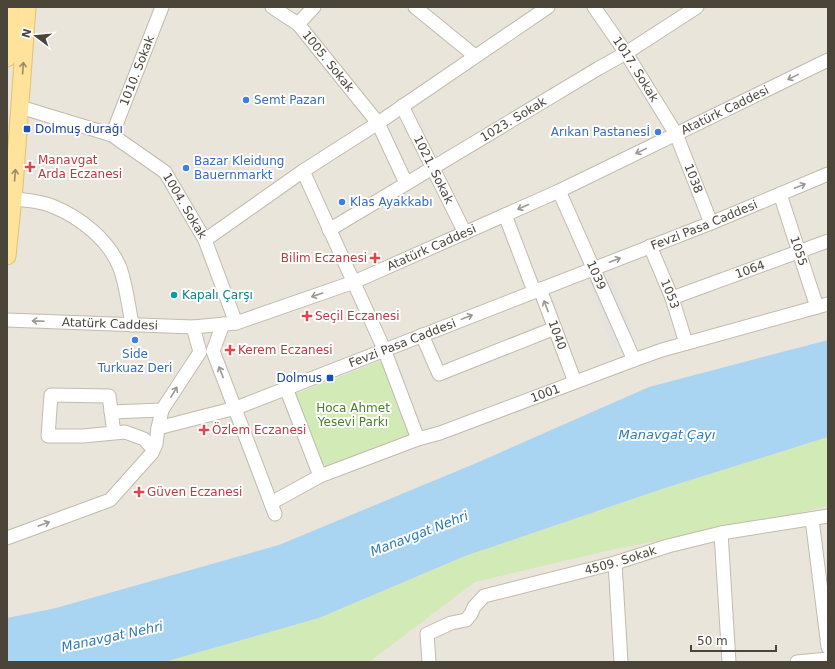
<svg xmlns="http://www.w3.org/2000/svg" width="835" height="669" font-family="'DejaVu Sans',sans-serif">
<rect width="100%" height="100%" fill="#f6f3ec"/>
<!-- residential -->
<rect fill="#eae5da" x="7" y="7" width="821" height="655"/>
<!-- green -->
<g fill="#d2eab5">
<path d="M 383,360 L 411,436 L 324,470 L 295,394 Z"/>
<path d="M 828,437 L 828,506 L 778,518 L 610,550 L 475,582 L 369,662 L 164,662 L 319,618 L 465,556 L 665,488 Z"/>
</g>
<!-- parking -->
<path fill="#e5e3e0" d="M 611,275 L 636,342 L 614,351 L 589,284 Z"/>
<!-- water -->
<path fill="#a9d4f2" d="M 828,340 L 828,437 L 665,488 L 465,556 L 319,618 L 164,662 L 7,662 L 7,618 L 56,608 L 279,545 L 474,464 L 649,387 Z"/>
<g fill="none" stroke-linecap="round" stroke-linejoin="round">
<defs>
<g id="minor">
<path id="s1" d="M 272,7 L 298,24 L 378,123 L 406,183"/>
<path d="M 415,7 L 475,56"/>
<path id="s2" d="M 594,7 L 626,53 L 676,134 L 711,223"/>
<path d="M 298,24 L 314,7"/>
<path id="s3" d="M 402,106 L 465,233"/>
<path id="s4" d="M 20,107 L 112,135 L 165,172 L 205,240 L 236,323"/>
<path id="s5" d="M 112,135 L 162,7"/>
<path d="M 303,171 L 384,349 L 418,439"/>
<path id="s6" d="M 559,191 L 634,360"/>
<path id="s7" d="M 780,194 L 817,307"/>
<path d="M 13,199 C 26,200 40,201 52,206 C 80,217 109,240 120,268 C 126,285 129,307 132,325"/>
<path d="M 505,215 L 534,291"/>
<path id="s8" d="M 329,230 L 599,68 L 626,53 L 697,7"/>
<path d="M 205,240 L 303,171 L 378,123 L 548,7"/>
<path id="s9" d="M 650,246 L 672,298 L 686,343"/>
<path id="s10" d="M 540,289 L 575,382"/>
<path id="s11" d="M 672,298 L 828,241"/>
<path id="s12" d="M 7,320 L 193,327 L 236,323 L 354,282 L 559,191 L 828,60"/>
<path d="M 223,324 L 213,351 L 275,514"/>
<path d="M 422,335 L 439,374 L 555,328"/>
<path d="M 286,388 L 320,476"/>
<path d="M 111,412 L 162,410"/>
<path id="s13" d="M 158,428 L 236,408 L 711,223 L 828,174"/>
<path d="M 114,433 L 109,396 L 51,395 L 48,436 L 83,436 L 125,432 L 144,439 L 153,449"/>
<path id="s14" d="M 271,503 L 320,476 L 418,439 L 440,433 L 634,360 L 662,350 L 828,304"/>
<path d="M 812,519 L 828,647"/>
<path d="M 721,533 L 729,662"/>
<path d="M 7,538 L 110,500 L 152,453 L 156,444 L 158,428 L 162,410 L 200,352 L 193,327"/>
<path d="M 615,563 L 621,662"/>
<path id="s15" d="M 429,662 L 427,634 L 451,623 L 466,620 L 471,614 L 474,607 L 484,596 L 615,563 L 668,546 L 721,533 L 828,516"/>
<path d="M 797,662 L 828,659"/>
</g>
<g id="major">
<path d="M 7,58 L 10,7"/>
<path d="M 7,256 L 14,187 L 27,7"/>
</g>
</defs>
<!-- minor casing -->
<use href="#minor" stroke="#c2bbae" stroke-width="15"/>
<!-- major casing -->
<use href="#major" stroke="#e6c16a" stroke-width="19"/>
<!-- minor -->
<use href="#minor" stroke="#fff" stroke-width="13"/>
<!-- major -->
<use href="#major" stroke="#ffe39c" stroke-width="17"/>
</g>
<!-- one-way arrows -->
<defs><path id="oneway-shaft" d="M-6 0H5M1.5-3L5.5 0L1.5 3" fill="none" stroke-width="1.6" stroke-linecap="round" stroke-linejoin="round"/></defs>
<g stroke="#9c8c66">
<use href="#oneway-shaft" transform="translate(23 68) rotate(-86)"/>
<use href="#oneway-shaft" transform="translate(15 175) rotate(-86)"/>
</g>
<g stroke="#9c9892">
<use href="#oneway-shaft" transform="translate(793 77) rotate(154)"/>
<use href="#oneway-shaft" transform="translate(641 151) rotate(154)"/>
<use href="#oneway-shaft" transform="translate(800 186) rotate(-22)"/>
<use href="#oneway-shaft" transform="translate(523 207) rotate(156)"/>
<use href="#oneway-shaft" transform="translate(615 260) rotate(-21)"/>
<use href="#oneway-shaft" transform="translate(317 295) rotate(161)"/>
<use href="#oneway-shaft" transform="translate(546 306) rotate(-111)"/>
<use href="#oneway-shaft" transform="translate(467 317) rotate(-21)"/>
<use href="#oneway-shaft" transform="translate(38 321) rotate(-178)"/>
<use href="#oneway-shaft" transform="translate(221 372) rotate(-111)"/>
<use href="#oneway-shaft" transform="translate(174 392) rotate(-58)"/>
<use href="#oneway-shaft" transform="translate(44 524) rotate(-20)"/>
</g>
<!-- markers -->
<g fill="#3f7fe0" stroke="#fff" stroke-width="1.5">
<circle cx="246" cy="100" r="4"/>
<circle cx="658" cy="132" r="4"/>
<circle cx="186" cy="168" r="4"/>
<circle cx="342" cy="202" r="4"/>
<circle cx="135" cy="340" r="4"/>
</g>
<g fill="#1a4fb4" stroke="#fff" stroke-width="1.5">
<rect x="23" y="125" width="8" height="8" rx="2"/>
<rect x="326" y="374" width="8" height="8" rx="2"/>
</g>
<g fill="#e0444e" stroke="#fff" stroke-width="1.5">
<path d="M28 161h4v4h4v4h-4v4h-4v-4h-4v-4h4z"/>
<path d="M373 252h4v4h4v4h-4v4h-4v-4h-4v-4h4z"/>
<path d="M305 310h4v4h4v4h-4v4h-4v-4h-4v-4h4z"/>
<path d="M228 344h4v4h4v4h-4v4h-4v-4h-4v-4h4z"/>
<path d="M202 424h4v4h4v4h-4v4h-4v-4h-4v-4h4z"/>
<path d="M137 486h4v4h4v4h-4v4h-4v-4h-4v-4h4z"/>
</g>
<circle fill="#0f9aa8" stroke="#fff" stroke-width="1.5" cx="174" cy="295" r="4"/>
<g text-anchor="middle" stroke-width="4" stroke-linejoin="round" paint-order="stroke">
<!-- street labels -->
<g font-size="12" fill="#4b4439" stroke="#fff">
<text dy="4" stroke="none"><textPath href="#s1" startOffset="79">1005. Sokak</textPath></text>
<text dy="4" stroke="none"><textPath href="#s2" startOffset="75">1017. Sokak</textPath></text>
<text dy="4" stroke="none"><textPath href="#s5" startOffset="69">1010. Sokak</textPath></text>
<text dy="4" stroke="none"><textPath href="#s12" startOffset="763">Atatürk Caddesi</textPath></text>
<text dy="4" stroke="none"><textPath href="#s8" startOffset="215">1023. Sokak</textPath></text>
<text dy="4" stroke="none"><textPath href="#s3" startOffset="71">1021. Sokak</textPath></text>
<text dy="4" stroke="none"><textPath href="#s2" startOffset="199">1038</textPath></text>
<text dy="4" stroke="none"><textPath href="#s4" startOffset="200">1004. Sokak</textPath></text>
<text dy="4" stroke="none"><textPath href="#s13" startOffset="583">Fevzi Pasa Caddesi</textPath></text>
<text dy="4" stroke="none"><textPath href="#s12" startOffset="439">Atatürk Caddesi</textPath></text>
<text dy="4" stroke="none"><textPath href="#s7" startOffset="60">1055</textPath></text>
<text dy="4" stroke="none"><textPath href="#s11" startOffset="83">1064</textPath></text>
<text dy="4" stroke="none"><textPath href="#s6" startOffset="92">1039</textPath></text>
<text dy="4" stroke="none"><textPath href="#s9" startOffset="52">1053</textPath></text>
<text dy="4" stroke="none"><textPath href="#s12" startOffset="103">Atatürk Caddesi</textPath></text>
<text dy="4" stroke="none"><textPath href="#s10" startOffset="49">1040</textPath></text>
<text dy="4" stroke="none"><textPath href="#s13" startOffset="259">Fevzi Pasa Caddesi</textPath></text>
<text dy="4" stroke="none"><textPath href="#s14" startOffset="296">1001</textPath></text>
<text dy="4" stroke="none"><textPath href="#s15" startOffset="241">4509. Sokak</textPath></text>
</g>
<!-- shop labels -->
<g font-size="12" fill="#366cbe" stroke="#fff" text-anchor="start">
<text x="254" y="104">Semt Pazarı</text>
<text x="650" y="136" text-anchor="end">Arıkan Pastanesİ</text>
<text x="194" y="165">Bazar Kleidung<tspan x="194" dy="14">Bauernmarkt</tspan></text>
<text x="350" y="206">Klas Ayakkabı</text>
<text x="135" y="358" text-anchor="middle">Side<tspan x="135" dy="14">Turkuaz Deri</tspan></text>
</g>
<!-- transit labels -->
<g font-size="12" fill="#164399" stroke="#fff" text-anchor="start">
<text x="35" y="133">Dolmuş durağı</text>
<text x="322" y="382" text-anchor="end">Dolmus</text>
</g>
<!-- health labels -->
<g font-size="12" fill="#be3a42" stroke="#fff" text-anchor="start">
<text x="38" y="164">Manavgat<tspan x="38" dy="14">Arda Eczanesi</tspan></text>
<text x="367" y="262" text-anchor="end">Bilim Eczanesi</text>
<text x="315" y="320">Seçil Eczanesi</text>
<text x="238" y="354">Kerem Eczanesi</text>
<text x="212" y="434">Özlem Eczanesi</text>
<text x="147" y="496">Güven Eczanesi</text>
</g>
<!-- culture labels -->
<g font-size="12" fill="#0d838f" stroke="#fff" text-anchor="start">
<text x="182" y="299">Kapalı Çarşı</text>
</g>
<!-- park labels -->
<g font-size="12" fill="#4a7f2a" stroke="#fff">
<text x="353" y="412">Hoca Ahmet<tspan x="353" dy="14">Yesevi Parkı</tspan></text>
</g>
<!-- water labels -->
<g font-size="13" font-style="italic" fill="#2e7ab2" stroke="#fff">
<text x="667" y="439">Manavgat Çayı</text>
<text transform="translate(419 533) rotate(-21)" y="5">Manavgat Nehri</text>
<text transform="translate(112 636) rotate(-12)" y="5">Manavgat Nehri</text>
</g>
</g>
<!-- border -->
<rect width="835" height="669" fill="none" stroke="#4b4439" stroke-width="16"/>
<!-- north arrow -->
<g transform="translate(36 36) rotate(286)" stroke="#ffffff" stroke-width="3" paint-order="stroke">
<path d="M0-3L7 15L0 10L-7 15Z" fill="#4b4439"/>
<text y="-6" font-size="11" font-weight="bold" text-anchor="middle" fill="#4b4439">N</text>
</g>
<!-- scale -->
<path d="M691 645v6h85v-6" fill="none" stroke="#4b4439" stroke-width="2"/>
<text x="697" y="645" font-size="12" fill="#4b4439" stroke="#ffffff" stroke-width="3" paint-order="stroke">50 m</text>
</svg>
